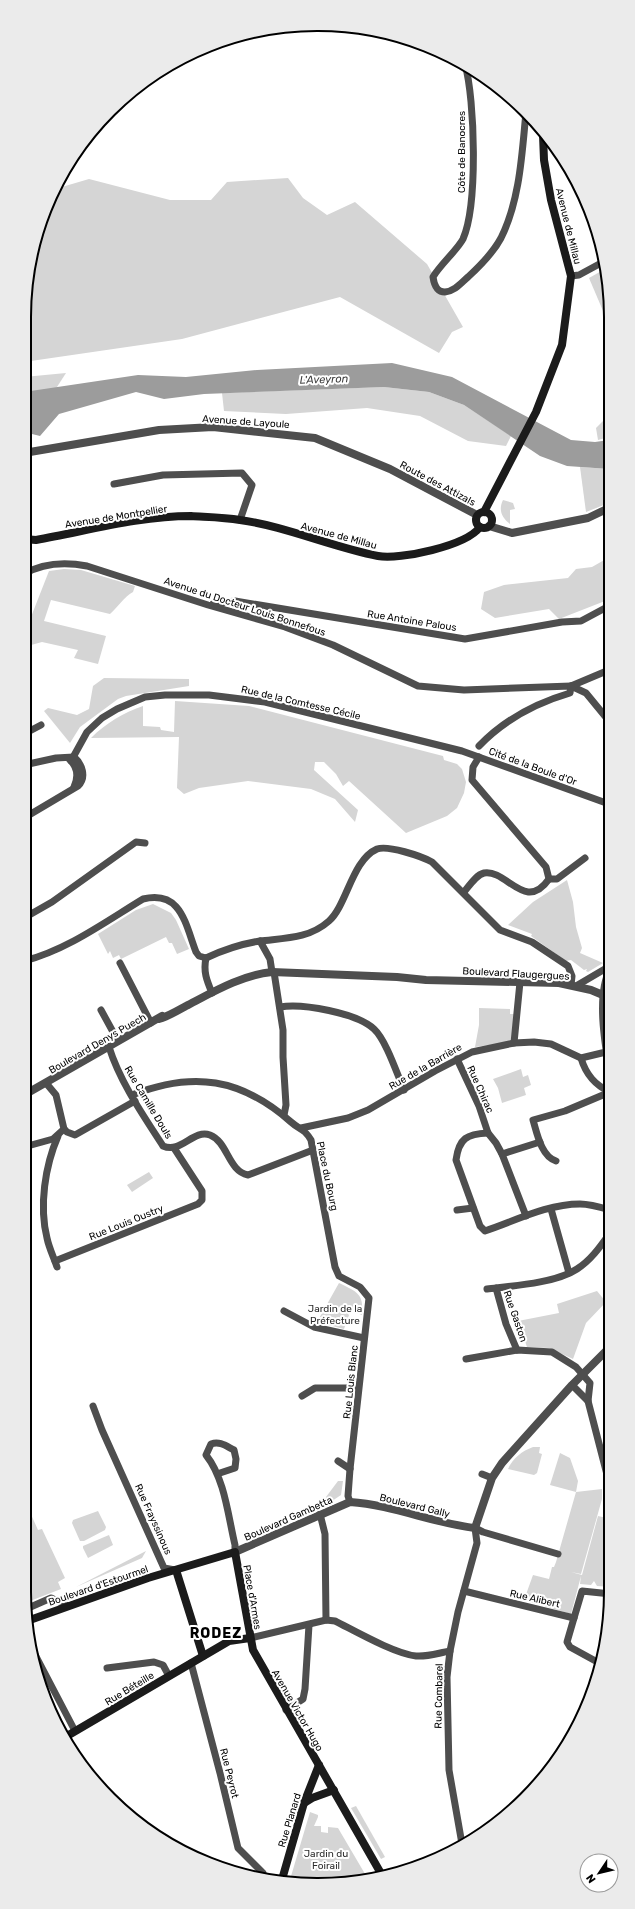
<svg xmlns="http://www.w3.org/2000/svg" width="635" height="1909" font-family="Rubik,sans-serif">
<rect width="100%" height="100%" fill="#fff"/>
<!-- green -->
<g fill="#d5d5d5">
<path d="M 288,178 L 303,198 L 327,215 L 355,202 L 427,264 L 463,327 L 452,332 L 439,353 L 340,297 L 182,339 L 24,362 C 24,303 26,242 55,189 L 89,179 L 170,200 L 211,200 L 227,182 Z"/>
<path d="M 605,269 L 608,279 L 609,325 L 589,278 Z"/>
<path d="M 66,373 L 24,438 L 24,377 Z"/>
<path d="M 384,387 L 429,392 L 464,405 L 511,436 L 506,446 L 468,441 L 420,416 L 367,408 L 286,414 L 224,411 L 222,393 Z"/>
<path d="M 609,415 L 609,437 L 598,440 L 596,428 Z"/>
<path d="M 580,467 L 609,469 L 609,503 L 586,512 Z"/>
<path d="M 503,500 L 513,503 L 515,509 L 510,510 L 510,524 C 502,518 498,510 503,500 Z"/>
<path d="M 609,549 L 609,598 L 605,601 L 559,619 L 549,609 L 495,618 L 481,609 L 484,592 L 504,585 L 568,578 L 576,569 L 592,567 L 606,559 Z"/>
<path d="M 64,569 L 81,570 L 135,586 L 133,592 C 124,597 118,607 110,614 L 51,600 L 44,621 L 106,636 L 98,664 L 74,658 L 78,650 L 42,642 L 24,647 L 29,622 L 49,571 Z"/>
<path d="M 104,678 L 189,679 L 189,686 L 126,696 L 118,699 L 80,727 L 70,743 L 44,711 L 48,708 L 77,715 L 89,709 L 93,686 Z"/>
<path d="M 175,701 L 249,706 L 443,756 L 444,760 L 457,764 L 462,769 L 466,782 L 464,793 L 457,808 L 447,816 L 406,833 L 349,781 L 343,786 L 336,774 L 324,762 L 315,762 L 314,770 L 358,810 L 355,822 L 335,799 L 311,789 L 248,781 L 199,788 L 184,794 L 177,788 L 179,737 L 91,738 C 106,723 123,713 143,706 L 143,726 L 160,727 L 161,730 L 174,732 Z"/>
<path d="M 567,880 L 573,902 L 576,927 L 582,948 L 580,953 L 603,963 L 588,972 L 586,971 L 587,969 L 584,970 L 571,960 L 566,961 L 531,936 L 532,934 L 508,925 L 533,902 Z"/>
<path d="M 153,904 L 171,913 L 176,920 L 189,949 L 177,954 L 172,943 L 169,943 L 166,937 L 121,959 L 119,955 L 113,958 L 110,951 L 108,954 L 98,934 L 136,910 Z"/>
<path d="M 479,1008 L 510,1009 L 510,1014 L 514,1014 L 512,1042 L 475,1047 L 479,1025 Z"/>
<path d="M 521,1069 L 523,1077 L 528,1075 L 531,1085 L 524,1088 L 526,1095 L 502,1103 L 498,1088 L 493,1079 Z"/>
<path d="M 149,1172 L 153,1178 L 132,1192 L 127,1185 Z"/>
<path d="M 339,1283 C 357,1292 364,1293 362,1315 L 348,1310 L 347,1313 L 349,1315 L 344,1329 L 317,1322 Z"/>
<path d="M 597,1291 L 606,1302 L 586,1323 L 573,1359 L 549,1348 L 527,1347 L 518,1321 L 559,1313 L 557,1304 Z"/>
<path d="M 533,1447 L 540,1447 L 539,1453 L 542,1454 L 537,1473 L 534,1475 L 508,1469 C 513,1458 522,1451 533,1447 Z"/>
<path d="M 560,1453 L 570,1458 L 578,1481 L 576,1492 L 602,1489 L 602,1499 L 581,1574 L 571,1572 L 582,1575 L 598,1516 L 607,1518 L 611,1524 L 611,1587 L 597,1586 L 594,1581 L 591,1585 L 580,1584 L 581,1576 L 571,1614 L 524,1600 L 533,1575 L 549,1579 L 552,1567 L 554,1567 L 556,1562 L 576,1492 L 550,1485 Z"/>
<path d="M 338,1481 L 343,1481 L 341,1495 L 329,1503 L 326,1497 Z"/>
<path d="M 29,1510 L 38,1530 L 42,1529 L 65,1578 L 58,1582 L 61,1589 L 25,1603 L 24,1511 Z"/>
<path d="M 98,1511 L 106,1527 L 105,1530 L 84,1541 L 80,1541 L 72,1523 L 73,1520 Z"/>
<path d="M 109,1535 L 113,1545 L 88,1558 L 83,1548 L 83,1546 Z"/>
<path d="M 146,1551 L 142,1558 L 76,1587 Z"/>
<path d="M 356,1806 L 385,1857 L 381,1859 L 351,1808 Z"/>
<path d="M 310,1812 L 318,1815 L 318,1817 L 314,1826 L 321,1826 L 321,1832 L 328,1833 L 328,1827 L 338,1828 L 368,1879 L 337,1884 L 289,1883 Z"/>
</g>
<!-- water -->
<path fill="#9c9c9c" d="M 392,363 L 452,377 L 571,440 L 595,442 L 609,440 L 609,469 L 567,466 L 540,456 L 464,405 L 429,392 L 384,387 L 204,394 L 164,399 L 136,392 L 59,414 L 40,436 L 24,432 L 24,392 L 138,375 L 186,377 L 257,370 Z"/>
<g fill="none" stroke-linecap="round" stroke-linejoin="round">
<!-- minor -->
<g stroke="#4e4e4e" stroke-width="7">
<path d="M 465,64 C 475,100 478,205 463,239 C 458,249 440,265 433,277 C 434,284 436,292 445,292 C 455,291 461,283 468,277 C 480,266 493,253 501,238 C 520,200 522,153 526,112"/>
<path d="M 571,276 L 579,275 L 603,262"/>
<path d="M 114,484 L 163,475 L 242,473 L 252,485 L 240,520"/>
<path d="M 24,574 C 43,563 66,562 87,566 L 208,605 L 285,627 L 333,645 L 418,686 L 464,690 L 571,686 L 586,693 L 609,721"/>
<path d="M 213,604 L 235,601 L 465,639 L 562,622 L 581,621 L 609,606"/>
<path d="M 571,686 L 609,670"/>
<path d="M 24,734 L 41,725"/>
<path d="M 479,746 C 504,720 536,703 570,693 L 571,686"/>
<path d="M 69,759 C 78,767 79,776 74,787"/>
<path d="M 71,761 L 87,732 L 102,718 L 117,709 L 145,697 L 165,695 L 209,695 L 265,702 L 462,751 L 609,804"/>
<path d="M 24,765 L 56,758 L 74,757 C 82,764 87,777 78,786 L 24,818"/>
<path d="M 549,879 L 557,879 L 585,858"/>
<path d="M 464,892 C 469,886 476,875 484,873 C 507,869 525,913 549,879 L 546,867 L 472,780 L 473,767 L 479,757"/>
<path d="M 24,918 L 52,902 L 136,842 L 145,843"/>
<path d="M 260,941 L 270,959 L 272,972"/>
<path d="M 206,958 C 223,950 241,944 260,941 C 284,938 309,939 329,921 C 347,905 352,860 377,849 C 388,845 421,856 432,862 L 500,930 L 532,942 L 568,966 L 572,976 L 571,985"/>
<path d="M 206,958 C 203,972 207,981 212,993"/>
<path d="M 24,961 C 67,950 105,922 143,899 C 181,890 185,923 196,952 L 199,956 L 206,958"/>
<path d="M 120,963 L 151,1023"/>
<path d="M 610,969 C 596,995 605,1045 610,1074"/>
<path d="M 274,972 L 283,1030 L 283,1057 L 286,1105 L 284,1115"/>
<path d="M 576,986 L 610,966"/>
<path d="M 280,1007 C 302,1003 357,1013 374,1029 C 386,1040 397,1074 404,1090"/>
<path d="M 101,1010 L 118,1041"/>
<path d="M 514,1043 L 520,982"/>
<path d="M 109,1047 C 120,1082 143,1115 163,1146 C 181,1154 193,1129 210,1135 C 228,1142 228,1171 248,1175 L 313,1150"/>
<path d="M 581,1058 C 586,1075 595,1085 610,1092"/>
<path d="M 457,1059 L 479,1106 L 488,1133 L 496,1143 L 502,1154 L 526,1216"/>
<path d="M 132,1095 C 193,1071 241,1078 291,1122 C 300,1130 304,1128 311,1140 L 335,1267 L 339,1276 L 360,1287 L 369,1298 L 350,1469 L 348,1496 L 350,1502"/>
<path d="M 301,1128 L 348,1118 L 368,1110 L 435,1071 L 472,1052 L 514,1043 L 534,1042 L 551,1044 L 581,1058 L 606,1052"/>
<path d="M 64,1129 L 67,1132 L 75,1135 L 135,1101"/>
<path d="M 488,1133 C 467,1134 459,1138 456,1160 L 480,1226 L 485,1231 C 515,1221 547,1204 580,1204 C 590,1204 600,1207 610,1210"/>
<path d="M 24,1147 L 53,1139 L 64,1129 L 56,1095 L 46,1083"/>
<path d="M 502,1154 L 540,1142"/>
<path d="M 556,1161 C 541,1156 537,1133 533,1120 L 565,1111 L 610,1092"/>
<path d="M 551,1209 L 569,1273"/>
<path d="M 457,1210 L 473,1208"/>
<path d="M 55,1261 L 198,1204 L 202,1200 L 202,1191 L 174,1148"/>
<path d="M 57,1267 C 54,1258 49,1248 47,1238 C 39,1206 45,1166 58,1136"/>
<path d="M 496,1288 L 506,1324 L 517,1350"/>
<path d="M 487,1289 C 512,1286 556,1283 577,1269 C 591,1260 600,1247 610,1233"/>
<path d="M 284,1311 L 314,1327 L 364,1338"/>
<path d="M 466,1359 L 517,1350 L 552,1352 L 576,1367 L 590,1383 L 588,1401 L 611,1490"/>
<path d="M 572,1385 L 588,1401"/>
<path d="M 302,1396 L 315,1388 L 358,1388"/>
<path d="M 93,1406 L 102,1430 L 164,1568 L 175,1570"/>
<path d="M 338,1461 L 350,1469"/>
<path d="M 217,1474 L 235,1468 L 236,1459 L 234,1450 C 226,1446 220,1441 211,1444 L 206,1455 C 225,1479 228,1516 235,1545 L 235,1552"/>
<path d="M 482,1474 L 492,1478"/>
<path d="M 320,1514 L 325,1534 L 326,1620"/>
<path d="M 475,1528 L 483,1532 L 558,1554"/>
<path d="M 464,1591 L 574,1618 L 582,1591 L 611,1594"/>
<path d="M 26,1609 L 51,1598 L 68,1606"/>
<path d="M 574,1618 L 567,1642 L 570,1647 L 601,1664"/>
<path d="M 250,1638 L 326,1620 L 335,1621 C 355,1631 395,1654 416,1656 C 428,1657 438,1653 450,1651"/>
<path d="M 29,1643 L 75,1731"/>
<path d="M 191,1663 L 220,1773 L 238,1848 L 263,1873 L 264,1878"/>
<path d="M 107,1668 L 154,1662 L 163,1665 L 169,1676"/>
<path d="M 286,1710 L 303,1699 L 305,1689 L 309,1625"/>
<path d="M 462,1844 L 449,1770 L 447,1677 L 450,1651 L 458,1612 L 477,1543 L 475,1528"/>
</g>
<!-- tertiary -->
<g stroke="#4e4e4e" stroke-width="8">
<path d="M 24,453 L 159,430 L 213,427 L 315,438 L 390,469 L 477,515"/>
<path d="M 489,526 L 512,533 L 588,518 L 609,508"/>
<path d="M 159,1019 C 169,1016 177,1011 186,1006 C 213,992 242,975 272,972 L 397,977 L 426,980 L 559,983 L 591,990 L 610,998"/>
<path d="M 24,1095 L 162,1016"/>
<path d="M 235,1552 L 350,1502 C 393,1505 433,1523 475,1528 L 492,1478 L 502,1463 L 572,1385 L 611,1346"/>
</g>
<!-- secondary -->
<g stroke="#1b1b1b" stroke-width="8">
<circle cx="484" cy="520" r="8"/>
<path d="M 484,512 L 536,412 L 562,345 L 571,276 L 551,200 L 544,160 L 543,135"/>
<path d="M 24,539 L 36,540 C 87,531 139,516 191,516 C 207,517 224,517 240,520 C 285,526 332,547 378,556 C 400,560 466,546 480,527"/>
<path d="M 176,1570 L 203,1656"/>
<path d="M 27,1621 L 148,1578 L 235,1552 L 253,1650 L 383,1877"/>
<path d="M 67,1736 L 229,1641 L 250,1638"/>
<path d="M 304,1803 L 312,1798 L 334,1790"/>
<path d="M 281,1883 L 304,1803 L 319,1765"/>
</g>
</g>
<g text-anchor="middle" stroke-width="4" stroke-linejoin="round" paint-order="stroke">
<!-- street labels -->
<g font-size="10" fill="#000" stroke="#fff">
<text transform="translate(461 152) rotate(-90)" y="4">Côte de Banocres</text>
<text transform="translate(569 226) rotate(76)" y="4">Avenue de Millau</text>
<text transform="translate(246 421) rotate(4)" y="4">Avenue de Layoule</text>
<text transform="translate(438 483) rotate(28)" y="4">Route des Attizals</text>
<text transform="translate(116 516) rotate(-9)" y="4">Avenue de Montpellier</text>
<text transform="translate(339 535) rotate(15)" y="4">Avenue de Millau</text>
<text transform="translate(245 606) rotate(18)" y="4">Avenue du Docteur Louis Bonnefous</text>
<text transform="translate(412 620) rotate(9)" y="4">Rue Antoine Palous</text>
<text transform="translate(301 702) rotate(13)" y="4">Rue de la Comtesse Cécile</text>
<text transform="translate(533 766) rotate(20)" y="4">Cité de la Boule d'Or</text>
<text transform="translate(516 973) rotate(3)" y="4">Boulevard Flaugergues</text>
<text transform="translate(97 1043) rotate(-30)" y="4">Boulevard Denys Puech</text>
<text transform="translate(425 1066) rotate(-30)" y="4">Rue de la Barrière</text>
<text transform="translate(481 1089) rotate(66)" y="4">Rue Chirac</text>
<text transform="translate(149 1102) rotate(59)" y="4">Rue Camille Douls</text>
<text transform="translate(328 1176) rotate(78)" y="4">Place du Bourg</text>
<text transform="translate(126 1222) rotate(-22)" y="4">Rue Louis Oustry</text>
<text transform="translate(516 1316) rotate(71)" y="4">Rue Gaston</text>
<text transform="translate(350 1382) rotate(-84)" y="4">Rue Louis Blanc</text>
<text transform="translate(415 1505) rotate(14)" y="4">Boulevard Gally</text>
<text transform="translate(288 1518) rotate(-24)" y="4">Boulevard Gambetta</text>
<text transform="translate(154 1519) rotate(66)" y="4">Rue Frayssinous</text>
<text transform="translate(98 1585) rotate(-19)" y="4">Boulevard d'Estourmel</text>
<text transform="translate(253 1597) rotate(80)" y="4">Place d'Armes</text>
<text transform="translate(535 1598) rotate(13)" y="4">Rue Alibert</text>
<text transform="translate(129 1688) rotate(-31)" y="4">Rue Béteille</text>
<text transform="translate(438 1696) rotate(-89)" y="4">Rue Combarel</text>
<text transform="translate(298 1710) rotate(60)" y="4">Avenue Victor Hugo</text>
<text transform="translate(230 1773) rotate(76)" y="4">Rue Peyrot</text>
<text transform="translate(289 1820) rotate(-73)" y="4">Rue Planard</text>
</g>
<!-- park labels -->
<g font-size="10" fill="#2c2c2c" stroke="#fff">
<text x="335" y="1312">Jardin de la<tspan x="335" dy="12">Préfecture</tspan></text>
<text x="326" y="1857">Jardin du<tspan x="326" dy="12">Foirail</tspan></text>
</g>
<!-- water labels -->
<g font-size="11" font-style="italic" fill="#3d3d3d" stroke="#fff">
<text transform="translate(324 379) rotate(-2)" y="4">L'Aveyron</text>
</g>
<!-- district labels -->
<g font-size="14" font-weight="bold" letter-spacing="1" fill="#000" stroke="#fff">
<text x="216" y="1638">RODEZ</text>
</g>
</g>
<!-- crop -->
<path d="M0 0H635V1909H0ZM317 31H318A286 286 0 0 1 604 317V1592A286 286 0 0 1 318 1878H317A286 286 0 0 1 31 1592V317A286 286 0 0 1 317 31Z" fill="#ebebeb" fill-rule="evenodd"/>
<path fill="none" stroke="#000" stroke-width="2" d="M317 31H318A286 286 0 0 1 604 317V1592A286 286 0 0 1 318 1878H317A286 286 0 0 1 31 1592V317A286 286 0 0 1 317 31Z"/>
<!-- north arrow -->
<g transform="translate(599 1873) rotate(235)"><circle r="19" fill="#ffffff" stroke="#999999"/>
<path d="M0-3L7 15L0 10L-7 15Z" fill="#000000"/>
<text y="-6" font-size="11" font-weight="bold" text-anchor="middle" fill="#000000">N</text>
</g>
</svg>
